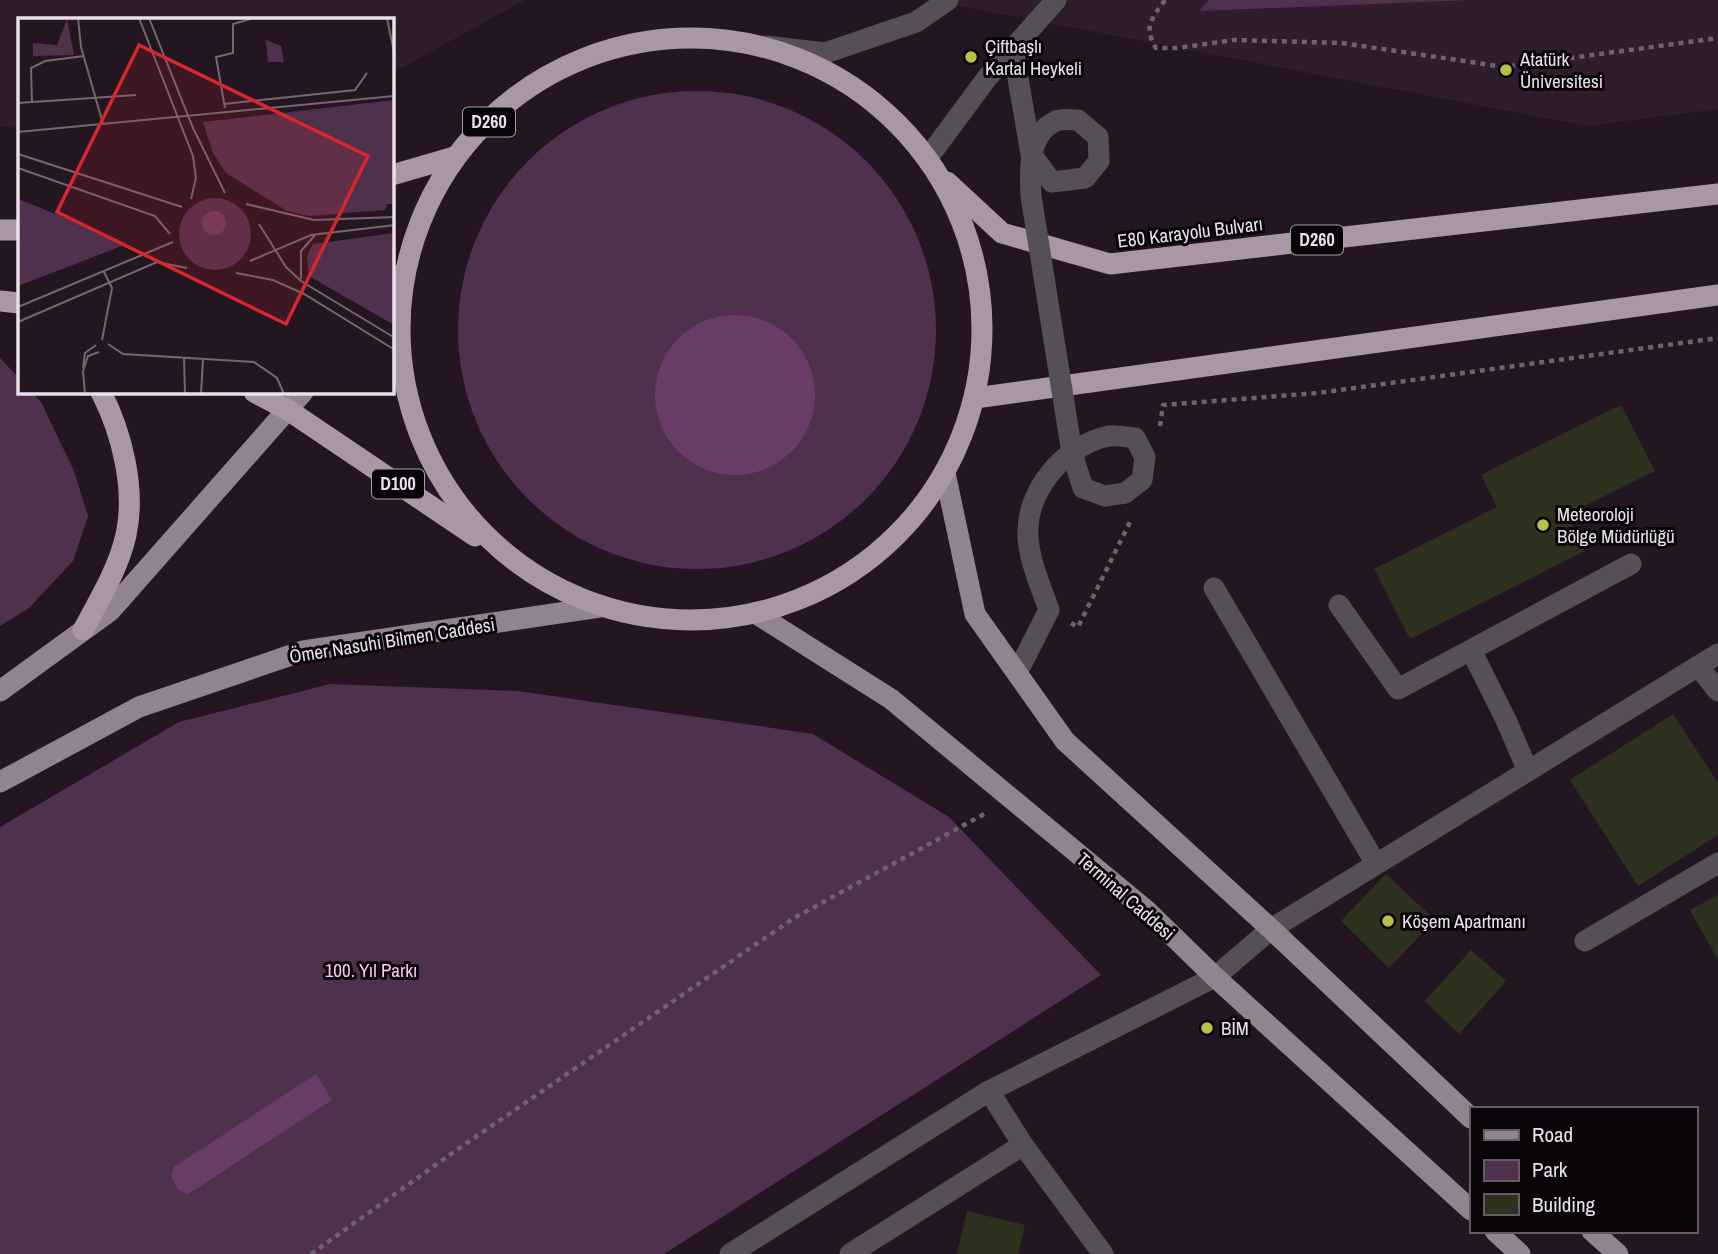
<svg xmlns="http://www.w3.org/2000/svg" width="1718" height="1254" font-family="'Archivo Narrow',sans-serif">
<rect width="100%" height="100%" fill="#231622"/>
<!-- built -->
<g fill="#2f1d2e">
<path d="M 0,0 L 525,0 L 392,73 L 392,19 L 19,19 L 19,128 L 0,126 Z"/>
<path d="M 928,0 L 1718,0 L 1718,109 L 1587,126 Z"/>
</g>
<!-- green -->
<g fill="#4f304d">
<path d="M 1209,0 L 1471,0 L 1199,11 Z"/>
<circle cx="697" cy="330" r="239"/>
<path d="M 0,358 L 19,378 L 19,392 L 32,392 L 41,402 L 74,471 L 88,516 L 73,561 L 29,608 L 0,626 Z"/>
<path d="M 330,684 L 518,691 L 813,734 L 949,817 L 1101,975 L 664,1254 L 0,1254 L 0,827 L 179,722 Z"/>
</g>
<!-- water -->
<g fill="#683c66">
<circle cx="735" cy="395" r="80"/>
<path d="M 316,1074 L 332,1100 L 193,1191 L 187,1194 L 178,1190 L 171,1176 L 174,1167 Z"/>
</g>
<!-- building -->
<g fill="#2f311f">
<path d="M 1621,405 L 1655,471 L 1567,515 L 1585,551 L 1410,639 L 1374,569 L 1497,507 L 1481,475 Z"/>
<path d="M 1673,714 L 1718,783 L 1718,835 L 1638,886 L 1570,780 Z"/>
<path d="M 1386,874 L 1435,920 L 1389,968 L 1341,921 Z"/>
<path d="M 1718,895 L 1718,960 L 1690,910 Z"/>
<path d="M 1471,950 L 1506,981 L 1459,1034 L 1425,1001 Z"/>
<path d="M 967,1211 L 1025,1225 L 1018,1254 L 957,1254 Z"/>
</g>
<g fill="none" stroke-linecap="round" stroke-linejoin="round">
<!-- path -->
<g stroke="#6e626d" stroke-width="4.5" stroke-dasharray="5 5" stroke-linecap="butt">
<path d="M 1165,0 C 1152,18 1143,27 1156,48 L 1177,48 L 1234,40 L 1342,43 L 1504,67 L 1718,38"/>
<path d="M 1160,426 L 1163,405 L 1318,393 L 1718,338"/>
<path d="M 1071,623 L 1078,627 L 1131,520"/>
<path d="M 311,1254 L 458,1149 L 794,918 L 986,813"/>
</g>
<!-- minor -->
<g stroke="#564f55" stroke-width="21">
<path d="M 766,46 L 825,53 L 916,22 L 948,0"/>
<path d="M 1013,49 L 1031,154 L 1052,182 L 1085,178 L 1099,161"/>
<path d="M 927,159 L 987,78 L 1056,0"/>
<path d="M 1214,588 L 1376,864"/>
<path d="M 1339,605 L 1398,689 L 1631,564"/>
<path d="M 1471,650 L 1506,720 L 1528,771"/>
<path d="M 1698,666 L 1718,691"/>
<path d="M 1017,673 L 1049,610 C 1041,587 1030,563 1028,538 C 1025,491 1064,445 1109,436 C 1117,435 1127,437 1135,438 L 1145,457 L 1142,480 L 1125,493"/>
<path d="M 1585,941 L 1718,863"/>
<path d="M 989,1091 L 1023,1145 L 1103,1254"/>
<path d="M 730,1254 L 989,1091 L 1215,977 L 1271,929 L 1718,654"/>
<path d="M 850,1254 L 1023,1145"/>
</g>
<!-- major -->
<g stroke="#918390" stroke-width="21">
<path d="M 392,286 L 404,272"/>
<path d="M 945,473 L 975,614 L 1065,741 L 1271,929 L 1471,1118"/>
<path d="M 755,613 L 891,699 L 1146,910 L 1215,977 L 1471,1210"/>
<path d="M 0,691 L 110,611 L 303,392"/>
<path d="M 0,782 L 139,707 L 303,651 L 600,607"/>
<path d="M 1495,1231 L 1520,1254"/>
<path d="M 1592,1231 L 1618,1254"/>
</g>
<!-- highway -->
<g stroke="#a997a8" stroke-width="21">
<circle cx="691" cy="329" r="291"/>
<path d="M 392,175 L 454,157"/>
<path d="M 947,182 L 1002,233 L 1110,264 L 1718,194"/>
<path d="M 0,230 L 19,230"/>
<path d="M 0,301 L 19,303"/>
<path d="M 254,392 L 288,410 L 475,536"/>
<path d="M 975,398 L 1718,295"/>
<path d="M 83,630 C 99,601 119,567 126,535 C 136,489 122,433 101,392"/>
</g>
<!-- minor-bridge -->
<path stroke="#564f55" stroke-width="21" d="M 1099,161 L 1098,137 L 1078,120 C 1071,120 1062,118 1056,121 C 1027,134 1030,170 1031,196 L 1072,453 L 1083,488 L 1105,496 L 1125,493"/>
</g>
<!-- markers -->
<g fill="#b7c148" stroke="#090408" stroke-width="2.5">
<circle cx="971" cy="57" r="7"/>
<circle cx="1506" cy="70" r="7"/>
<circle cx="1543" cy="525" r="7"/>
<circle cx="1388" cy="921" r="7"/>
<circle cx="1207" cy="1028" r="7"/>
</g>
<g text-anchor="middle" stroke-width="6" stroke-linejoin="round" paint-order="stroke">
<!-- shield labels -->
<g fill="#090408" stroke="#a69ea6" stroke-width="2">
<rect x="463" y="107.5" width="52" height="29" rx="5"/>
<rect x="1291" y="225.5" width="52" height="29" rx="5"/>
<rect x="372" y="469.5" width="52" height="29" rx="5"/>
</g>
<g font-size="18" font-weight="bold" fill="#eae0e9">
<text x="489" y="128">D260</text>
<text x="1317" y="246">D260</text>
<text x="398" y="490">D100</text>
</g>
<!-- poi labels -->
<g font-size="19" fill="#eae0e9" stroke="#090408" text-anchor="start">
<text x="985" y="53">Çiftbaşlı<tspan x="985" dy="22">Kartal Heykeli</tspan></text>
<text x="1520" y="66">Atatürk<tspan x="1520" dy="22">Üniversitesi</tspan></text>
<text x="1557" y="521">Meteoroloji<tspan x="1557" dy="22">Bölge Müdürlüğü</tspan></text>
<text x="1402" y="928">Köşem Apartmanı</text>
<text x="1221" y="1035">BİM</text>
</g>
<!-- street labels -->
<g font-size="19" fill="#eae0e9" stroke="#090408">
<text transform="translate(1190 232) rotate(-7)" y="7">E80 Karayolu Bulvarı</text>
<text transform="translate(392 640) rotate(-9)" y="7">Ömer Nasuhi Bilmen Caddesi</text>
<text transform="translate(1126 896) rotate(41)" y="7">Terminal Caddesi</text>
</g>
<!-- park labels -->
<g font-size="19" fill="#fec5fa" stroke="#090408">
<text x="371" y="977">100. Yıl Parkı</text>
</g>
</g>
<!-- overview -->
<g transform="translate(18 18)">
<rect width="376" height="376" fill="#231622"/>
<path d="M 49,1 L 56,37 L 15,38 L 15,25 L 39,27 ZM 248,22 L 263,28 L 266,44 L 250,44 ZM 376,82 L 376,186 L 369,186 L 367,192 L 291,198 L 269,193 L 208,155 L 195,135 L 185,104 ZM161 216a36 36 0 1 1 72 0a36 36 0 1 1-72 0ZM 0,181 L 63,206 L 109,226 L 0,268 ZM 376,215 L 376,307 L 291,258 L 289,238 L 295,226 Z" fill="#4f304d"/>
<path d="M184 205a12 12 0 1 1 24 0a12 12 0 1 1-24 0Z" fill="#683c66"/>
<path fill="none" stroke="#736772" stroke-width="2" d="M 60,0 L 63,29 L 85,106M 121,0 L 175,138 L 178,160 L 173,181M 131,0 L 175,110 L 207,175M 265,0 L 289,0M 369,0 L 377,39M 14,84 L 13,50 L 27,43 L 66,38M 0,85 L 118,77M 206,86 L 337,72 L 349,55M 207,90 L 198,39 L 215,35 L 215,6 L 236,0M 0,114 L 376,78M 0,136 L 164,189M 0,150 L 137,198 L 152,216M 228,186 L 296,202 L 377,199M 241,206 L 268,249 L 283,263 L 377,320M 232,243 L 293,217 L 377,207M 218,255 L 255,262 L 286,276 L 377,332M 283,261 L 283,233 L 298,216M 0,289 L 155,224M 0,304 L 139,244 L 169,250M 84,322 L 94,270 L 86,254M 90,326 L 105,336 L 236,344 L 259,360 L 266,376M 166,340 L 167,376M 65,350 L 67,335 L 78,327M 67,376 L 65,353 L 70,338 L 81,334M 183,376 L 185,341"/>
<path fill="#d62828" fill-opacity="0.15" stroke="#d62828" stroke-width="3.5" d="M 121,27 L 350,138 L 268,306 L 39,194 Z"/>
<rect width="376" height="376" fill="none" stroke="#eae0e9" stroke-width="3.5"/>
</g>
<!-- legend -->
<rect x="1470" y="1107" width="228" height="126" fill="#090408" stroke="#635c62" stroke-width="2"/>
<rect x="1484" y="1130" width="35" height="10" fill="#918390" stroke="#635c62" stroke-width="2"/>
<text x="1532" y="1142" font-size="21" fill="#eae0e9">Road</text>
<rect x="1484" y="1160" width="35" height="21" fill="#4f304d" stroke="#635c62" stroke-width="2"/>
<text x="1532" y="1177" font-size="21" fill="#eae0e9">Park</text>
<rect x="1484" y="1194" width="35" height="21" fill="#2f311f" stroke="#635c62" stroke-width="2"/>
<text x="1532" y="1212" font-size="21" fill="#eae0e9">Building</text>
</svg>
